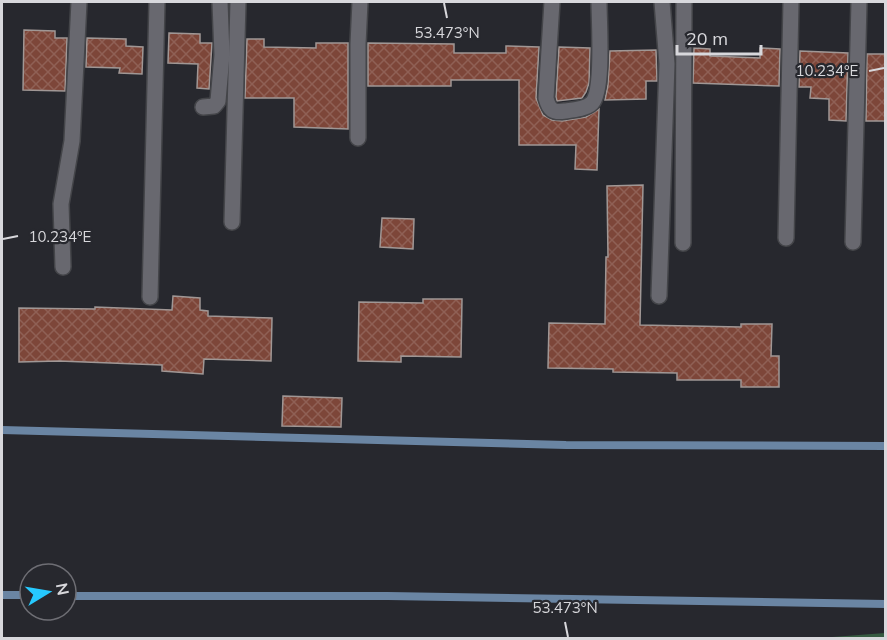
<svg xmlns="http://www.w3.org/2000/svg" width="887" height="640" font-family="Mulish,sans-serif">
<defs>
<pattern id="building-cross-hatch" width="8" height="8" patternUnits="userSpaceOnUse" patternTransform="scale(1.5)"><rect width="8" height="8" fill="#7d4639"/><path d="M0 0l8 8M0 8l8-8" fill="none" stroke="#8f6055"/></pattern>
</defs>
<rect width="100%" height="100%" fill="#27282e"/>
<!-- green -->
<path fill="#365b41" d="M 885,633 L 885,638 L 819,638 Z"/>
<g fill="none" stroke-linecap="round" stroke-linejoin="round">
<!-- stream -->
<g stroke="#6a85a3" stroke-width="8">
<path d="M 2,430 L 566,445 L 886,446"/>
<path d="M 2,595 L 30,595"/>
<path d="M 66,596 L 388,596 L 886,604"/>
</g>
</g>
<!-- building -->
<g fill="url(#building-cross-hatch)" stroke="#a09795" stroke-width="1.5">
<path d="M 24,30 L 55,31 L 55,38 L 67,38 L 65,91 L 23,90 Z"/>
<path d="M 169,33 L 200,34 L 200,43 L 212,43 L 209,89 L 197,88 L 198,64 L 168,63 Z"/>
<path d="M 87,38 L 126,39 L 126,46 L 143,47 L 142,74 L 119,73 L 120,68 L 86,67 Z"/>
<path d="M 247,39 L 264,39 L 264,47 L 316,48 L 316,43 L 348,43 L 348,129 L 294,127 L 294,98 L 245,98 Z"/>
<path d="M 368,43 L 454,44 L 454,53 L 506,53 L 506,46 L 539,47 L 536,98 L 543,115 L 552,120 L 562,121 L 586,117 L 599,109 L 597,170 L 575,169 L 576,145 L 519,145 L 519,80 L 451,80 L 451,86 L 368,86 Z"/>
<path d="M 559,47 L 590,48 L 589,83 L 586,92 L 582,98 L 557,101 L 556,97 Z"/>
<path d="M 694,48 L 710,49 L 710,56 L 760,58 L 760,48 L 780,49 L 779,86 L 693,83 Z"/>
<path d="M 656,50 L 657,81 L 646,81 L 646,99 L 605,100 L 608,85 L 610,51 Z"/>
<path d="M 800,51 L 848,53 L 846,121 L 829,120 L 829,99 L 810,98 L 811,87 L 799,87 Z"/>
<path d="M 867,54 L 885,54 L 885,121 L 866,121 Z"/>
<path d="M 643,185 L 640,325 L 741,327 L 741,324 L 772,324 L 771,356 L 779,356 L 779,387 L 741,387 L 741,380 L 677,380 L 677,373 L 613,372 L 613,369 L 548,368 L 549,323 L 605,324 L 606,257 L 608,257 L 607,186 Z"/>
<path d="M 382,218 L 414,219 L 413,249 L 380,247 Z"/>
<path d="M 173,296 L 200,298 L 200,310 L 208,311 L 208,316 L 272,318 L 271,361 L 204,359 L 203,374 L 162,371 L 162,365 L 59,361 L 19,362 L 19,308 L 95,309 L 95,307 L 172,310 Z"/>
<path d="M 423,299 L 462,299 L 461,357 L 401,356 L 401,362 L 358,361 L 359,302 L 423,303 Z"/>
<path d="M 283,396 L 342,398 L 341,427 L 282,426 Z"/>
</g>
<g fill="none" stroke-linecap="round" stroke-linejoin="round">
<defs>
<g id="service">
<path d="M 552,2 L 546,98 C 549,110 553,113 565,111 C 573,110 586,109 592,103 C 604,90 599,22 599,2"/>
<path d="M 203,107 L 214,106 L 218,101 L 222,55 L 220,2"/>
<path d="M 358,138 L 358,44 L 360,2"/>
<path d="M 232,222 L 238,2"/>
<path d="M 786,238 L 791,2"/>
<path d="M 853,242 L 859,2"/>
<path d="M 683,243 L 684,2"/>
<path d="M 63,267 L 61,204 L 72,141 L 79,2"/>
<path d="M 659,296 L 667,64 L 662,2"/>
<path d="M 150,297 L 157,2"/>
</g>
</defs>
<!-- service casing -->
<use href="#service" stroke="#444549" stroke-width="18"/>
<!-- service -->
<use href="#service" stroke="#68686f" stroke-width="15"/>
</g>
<!-- ticks -->
<path fill="none" stroke="#d8d8dc" stroke-width="2" d="M 444,3 L 447,18M 869,71 L 884,68M 3,239 L 18,236M 565,622 L 568,637"/>
<g font-size="15" text-anchor="middle" fill="#d8d8dc" stroke="#27282e" stroke-width="4.5" stroke-linejoin="round" paint-order="stroke">
<text x="447" y="38">53.473°N</text>
<text x="827" y="76">10.234°E</text>
<text x="60" y="242">10.234°E</text>
<text x="565" y="613">53.473°N</text>
</g>
<!-- border -->
<rect width="887" height="640" fill="none" stroke="#d8d8dc" stroke-width="6"/>
<!-- north arrow -->
<g transform="translate(48 592) rotate(79)"><circle r="28" fill="#27282e" stroke="#6e6e74" stroke-width="1.5"/>
<path d="M0-4.5L10 22L0 15L-10 22Z" fill="#26c9fe"/>
<text y="-9" font-size="16" font-weight="bold" text-anchor="middle" fill="#d8d8dc">N</text>
</g>
<!-- scale -->
<path d="M677 45v9h84v-9" fill="none" stroke="#d8d8dc" stroke-width="3"/>
<text x="686" y="45" font-size="18" fill="#d8d8dc" stroke="#27282e" stroke-width="4.5" paint-order="stroke">20 m</text>
</svg>
